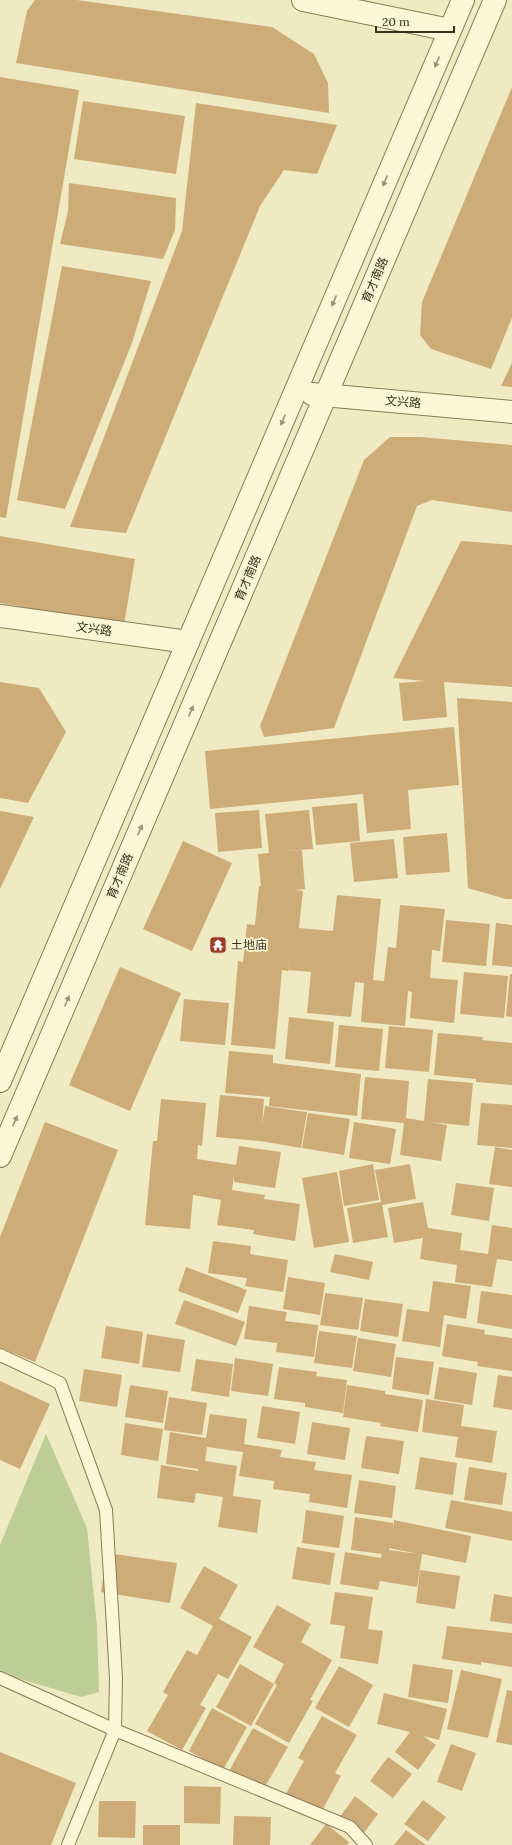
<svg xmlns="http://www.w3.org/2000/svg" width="512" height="1845" font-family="Lora,'Noto Sans SC',serif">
<rect width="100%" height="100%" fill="#efeac2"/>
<!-- green -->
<path fill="#bdcd96" d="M 46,1434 L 87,1528 L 97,1627 L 99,1692 L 81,1697 L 0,1673 L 0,1545 Z"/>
<!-- building -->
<g fill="#ceac77" fill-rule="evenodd">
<path d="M 35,0 L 77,0 L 272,27 L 314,54 L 328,83 L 329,113 L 16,63 L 27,11 Z"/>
<path d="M 0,77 L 79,90 L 6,518 L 0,517 Z"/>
<path d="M 512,87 L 512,318 L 491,369 L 431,349 L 420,335 L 422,302 Z"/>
<path d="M 83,101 L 185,116 L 176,174 L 74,159 Z"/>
<path d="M 196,103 L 337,125 L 317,174 L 284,170 L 260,206 L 126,533 L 70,527 L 182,231 Z"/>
<path d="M 69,183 L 176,198 L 175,230 L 163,259 L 60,244 L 68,211 Z"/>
<path d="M 62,266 L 151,281 L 132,343 L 65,509 L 17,500 Z"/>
<path d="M 512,363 L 512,387 L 501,386 Z"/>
<path d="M 390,437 L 420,437 L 512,445 L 512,512 L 432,500 L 417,506 L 334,728 L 264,737 L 260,726 L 364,460 Z"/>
<path d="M 0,536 L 135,559 L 124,625 L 0,603 Z"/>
<path d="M 461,541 L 512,545 L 512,687 L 444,682 L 447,717 L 403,721 L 399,683 L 425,681 L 393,678 Z"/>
<path d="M 0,682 L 39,688 L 66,732 L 28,803 L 0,798 Z"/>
<path d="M 457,698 L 512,702 L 512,899 L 506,899 L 468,888 Z"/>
<path d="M 454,727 L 459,785 L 408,790 L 411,829 L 367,833 L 363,794 L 210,809 L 205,751 Z"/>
<path d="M 357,803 L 360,841 L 316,845 L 312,807 Z"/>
<path d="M 259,810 L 262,848 L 218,852 L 215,813 Z"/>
<path d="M 309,810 L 313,849 L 280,851 L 302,850 L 305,889 L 294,890 L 303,891 L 299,928 L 333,931 L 337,895 L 381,899 L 373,980 L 384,981 L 388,947 L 396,948 L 400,905 L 445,909 L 440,951 L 432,950 L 430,978 L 458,980 L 454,1023 L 410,1018 L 412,992 L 408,991 L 405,1026 L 361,1022 L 364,983 L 355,982 L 351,1017 L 307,1013 L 311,972 L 288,970 L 291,932 L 288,971 L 282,970 L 275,1049 L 231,1045 L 238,961 L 243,962 L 247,924 L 255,925 L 259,886 L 261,886 L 258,854 L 269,853 L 265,814 Z"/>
<path d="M 0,811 L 34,817 L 0,889 Z"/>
<path d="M 447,833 L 450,872 L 406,875 L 403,837 Z"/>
<path d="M 394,839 L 398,878 L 354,882 L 350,843 Z"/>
<path d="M 183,841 L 232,863 L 192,951 L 143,929 Z"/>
<path d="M 446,920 L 490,924 L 486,966 L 442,962 Z"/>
<path d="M 496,923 L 512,925 L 512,967 L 492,965 Z"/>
<path d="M 120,967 L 181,993 L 130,1111 L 69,1085 Z"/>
<path d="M 464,972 L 508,976 L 504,1018 L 460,1014 Z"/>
<path d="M 510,974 L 512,974 L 512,1017 L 506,1016 Z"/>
<path d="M 184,999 L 229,1003 L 225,1045 L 180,1041 Z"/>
<path d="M 289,1017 L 334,1022 L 330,1064 L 285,1059 Z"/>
<path d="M 339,1025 L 383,1029 L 379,1071 L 335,1067 Z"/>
<path d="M 389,1026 L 433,1030 L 429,1072 L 385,1068 Z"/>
<path d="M 438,1033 L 483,1037 L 482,1040 L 512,1043 L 512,1085 L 476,1082 L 476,1079 L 434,1075 Z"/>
<path d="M 229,1051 L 273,1055 L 273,1063 L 361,1074 L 357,1116 L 269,1106 L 270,1097 L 225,1093 Z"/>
<path d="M 365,1077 L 409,1081 L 406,1118 L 424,1121 L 428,1079 L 473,1083 L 469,1126 L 431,1122 L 447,1125 L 441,1161 L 400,1155 L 404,1123 L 361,1119 Z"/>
<path d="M 220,1095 L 264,1099 L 262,1125 L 265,1106 L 307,1112 L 301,1148 L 260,1141 L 216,1137 Z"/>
<path d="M 161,1099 L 206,1103 L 202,1146 L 198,1145 L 197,1159 L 236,1165 L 239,1146 L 281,1152 L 275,1188 L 234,1182 L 234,1175 L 232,1190 L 265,1195 L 264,1199 L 300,1204 L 295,1241 L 253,1234 L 254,1230 L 217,1225 L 221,1200 L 193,1195 L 190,1229 L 145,1225 L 153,1141 L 157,1141 Z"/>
<path d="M 481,1103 L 512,1105 L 512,1148 L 477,1145 Z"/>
<path d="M 308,1113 L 350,1119 L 344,1155 L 302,1148 Z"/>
<path d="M 45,1122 L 118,1150 L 35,1362 L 0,1348 L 0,1237 Z"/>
<path d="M 354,1122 L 396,1129 L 390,1164 L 349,1158 Z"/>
<path d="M 495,1147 L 512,1150 L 512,1187 L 489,1184 Z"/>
<path d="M 373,1164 L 379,1200 L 344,1206 L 339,1171 Z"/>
<path d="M 410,1164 L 416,1199 L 382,1205 L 388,1237 L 353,1243 L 347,1208 L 381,1202 L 375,1170 Z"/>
<path d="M 337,1172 L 349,1242 L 314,1248 L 302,1178 Z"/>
<path d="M 456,1183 L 494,1188 L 489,1221 L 451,1215 Z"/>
<path d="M 423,1202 L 428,1228 L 462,1233 L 460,1250 L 488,1254 L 492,1225 L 512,1228 L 512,1261 L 497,1259 L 492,1287 L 455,1282 L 457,1265 L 420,1259 L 423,1238 L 394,1243 L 388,1208 Z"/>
<path d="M 213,1241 L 251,1246 L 250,1254 L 288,1260 L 283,1292 L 245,1286 L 247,1278 L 208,1273 Z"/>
<path d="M 335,1254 L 373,1262 L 369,1280 L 330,1272 Z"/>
<path d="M 186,1267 L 247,1290 L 238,1313 L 178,1291 Z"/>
<path d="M 288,1277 L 325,1283 L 320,1315 L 283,1309 Z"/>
<path d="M 433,1281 L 471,1286 L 466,1319 L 444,1315 L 440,1347 L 402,1341 L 407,1309 L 429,1312 Z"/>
<path d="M 481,1291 L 512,1295 L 512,1329 L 477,1323 Z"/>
<path d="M 325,1293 L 363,1298 L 358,1330 L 320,1325 Z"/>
<path d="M 365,1299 L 403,1304 L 398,1337 L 360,1331 Z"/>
<path d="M 184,1300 L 245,1322 L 236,1346 L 175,1324 Z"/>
<path d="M 249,1306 L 287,1312 L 285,1321 L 318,1325 L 314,1357 L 276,1352 L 277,1343 L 244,1339 Z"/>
<path d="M 447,1324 L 485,1330 L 484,1334 L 512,1338 L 512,1371 L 477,1366 L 478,1362 L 442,1356 Z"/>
<path d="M 106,1326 L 143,1332 L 139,1364 L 101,1358 Z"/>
<path d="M 319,1331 L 357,1336 L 352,1368 L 314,1363 Z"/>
<path d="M 147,1334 L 185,1340 L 180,1372 L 142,1367 Z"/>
<path d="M 358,1338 L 396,1344 L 391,1377 L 353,1371 Z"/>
<path d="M 396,1357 L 434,1362 L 429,1395 L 392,1389 Z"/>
<path d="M 235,1358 L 273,1364 L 268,1396 L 231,1391 Z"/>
<path d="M 196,1359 L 233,1364 L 229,1397 L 191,1391 Z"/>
<path d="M 279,1367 L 317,1372 L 316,1376 L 347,1380 L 343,1413 L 305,1407 L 305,1403 L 274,1399 Z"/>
<path d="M 439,1367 L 477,1373 L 472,1405 L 434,1399 Z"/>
<path d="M 84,1369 L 122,1375 L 117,1407 L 79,1401 Z"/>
<path d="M 498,1375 L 512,1377 L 512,1410 L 493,1407 Z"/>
<path d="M 0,1381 L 50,1404 L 20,1469 L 0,1460 Z"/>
<path d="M 130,1385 L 168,1391 L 163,1423 L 125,1417 Z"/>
<path d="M 347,1385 L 385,1391 L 385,1394 L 423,1400 L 418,1432 L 380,1426 L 381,1423 L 343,1417 Z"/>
<path d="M 169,1397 L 207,1403 L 202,1435 L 164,1430 Z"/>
<path d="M 426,1399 L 464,1405 L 461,1426 L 497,1431 L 492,1463 L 455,1457 L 458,1437 L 422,1432 Z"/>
<path d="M 262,1406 L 300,1412 L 295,1444 L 257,1438 Z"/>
<path d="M 210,1414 L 247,1419 L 244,1444 L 282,1450 L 280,1457 L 316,1462 L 314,1470 L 352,1475 L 347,1508 L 309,1502 L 310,1494 L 273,1489 L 274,1481 L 239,1476 L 243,1452 L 207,1447 L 205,1461 L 237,1466 L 233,1496 L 261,1500 L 257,1533 L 218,1527 L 223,1497 L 196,1493 L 194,1503 L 157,1498 L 161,1465 L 198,1471 L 198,1469 L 166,1464 L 170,1432 L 206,1438 Z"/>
<path d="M 312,1422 L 350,1428 L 345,1460 L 307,1454 Z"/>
<path d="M 125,1423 L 163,1429 L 158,1461 L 121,1455 Z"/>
<path d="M 366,1436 L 404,1441 L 399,1474 L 361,1468 Z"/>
<path d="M 420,1457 L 457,1463 L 453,1495 L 415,1489 Z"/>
<path d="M 469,1467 L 507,1473 L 502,1505 L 464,1500 Z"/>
<path d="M 359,1480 L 396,1486 L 392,1518 L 354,1513 Z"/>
<path d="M 451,1500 L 512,1512 L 512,1541 L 445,1528 Z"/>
<path d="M 306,1510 L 344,1516 L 339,1548 L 302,1543 Z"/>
<path d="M 355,1517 L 393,1523 L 393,1528 L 394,1520 L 471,1536 L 466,1563 L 422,1554 L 417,1587 L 380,1581 L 378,1590 L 340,1584 L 345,1552 L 381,1558 L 382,1554 L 351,1550 ZM 389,1548 L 419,1554 L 389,1550 Z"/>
<path d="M 297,1547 L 335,1553 L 330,1585 L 292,1579 Z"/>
<path d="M 107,1553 L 177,1563 L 170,1603 L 101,1592 Z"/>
<path d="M 204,1566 L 238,1585 L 219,1619 L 252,1637 L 228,1679 L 218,1674 L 200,1705 L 206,1708 L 182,1750 L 147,1731 L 168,1695 L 163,1692 L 187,1650 L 197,1655 L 213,1626 L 180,1608 Z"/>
<path d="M 420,1570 L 460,1576 L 455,1609 L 416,1603 Z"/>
<path d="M 335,1592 L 373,1597 L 368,1629 L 383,1631 L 378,1664 L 340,1658 L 345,1626 L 330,1624 Z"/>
<path d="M 494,1594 L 512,1597 L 512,1624 L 490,1621 Z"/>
<path d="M 277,1605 L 311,1624 L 301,1642 L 332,1660 L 310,1700 L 313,1701 L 289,1743 L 255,1724 L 277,1685 L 274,1683 L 284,1664 L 253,1647 Z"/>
<path d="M 447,1626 L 512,1633 L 512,1667 L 481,1662 L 481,1665 L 442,1659 Z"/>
<path d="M 240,1664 L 274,1684 L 251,1726 L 216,1707 Z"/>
<path d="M 413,1664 L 453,1670 L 448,1703 L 408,1697 Z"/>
<path d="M 339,1666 L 373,1685 L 349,1727 L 315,1708 Z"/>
<path d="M 461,1670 L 502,1679 L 488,1738 L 447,1729 Z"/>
<path d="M 507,1690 L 512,1691 L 512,1745 L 496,1742 Z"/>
<path d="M 384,1693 L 447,1709 L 439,1740 L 423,1736 L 436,1745 L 418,1770 L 395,1752 L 410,1732 L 377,1724 Z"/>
<path d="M 212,1708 L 247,1727 L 223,1770 L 189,1751 Z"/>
<path d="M 322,1716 L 357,1735 L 335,1773 L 341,1776 L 318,1818 L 283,1799 L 304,1761 L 298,1758 Z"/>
<path d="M 253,1728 L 288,1747 L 263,1790 L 229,1771 Z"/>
<path d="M 451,1744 L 476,1753 L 462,1791 L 437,1782 Z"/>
<path d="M 0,1752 L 76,1783 L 51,1845 L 0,1845 Z"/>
<path d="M 388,1757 L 412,1774 L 393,1798 L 370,1781 Z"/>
<path d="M 184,1786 L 221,1787 L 220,1824 L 184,1823 Z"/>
<path d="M 355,1796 L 378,1814 L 360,1838 L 337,1821 Z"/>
<path d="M 423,1800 L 446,1817 L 428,1841 L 404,1824 Z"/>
<path d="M 99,1801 L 136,1801 L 135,1838 L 98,1837 Z"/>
<path d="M 234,1816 L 271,1817 L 270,1845 L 233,1845 Z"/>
<path d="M 326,1824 L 349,1842 L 347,1845 L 310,1845 Z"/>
<rect x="143" y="1825" width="37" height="20"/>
<path d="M 406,1830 L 426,1845 L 394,1845 Z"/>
</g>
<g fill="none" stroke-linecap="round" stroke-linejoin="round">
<defs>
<g id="service">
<path d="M 0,1355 L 60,1383 L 106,1510 L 116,1678 L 115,1730 L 68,1845"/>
<path d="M 0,1678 L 115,1730 L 350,1827 L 366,1845"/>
</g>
<g id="minor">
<path d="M 303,0 L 450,30"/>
<path d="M 0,616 L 188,642"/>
</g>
<g id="tertiary">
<path d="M 312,394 L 512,412"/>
<path d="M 0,1081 L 463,0"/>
<path d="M 0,1156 L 495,0"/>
</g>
</defs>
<!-- service casing -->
<use href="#service" stroke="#8a7c59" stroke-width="14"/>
<!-- minor casing -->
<use href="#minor" stroke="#8a7c59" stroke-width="24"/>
<!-- tertiary casing -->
<use href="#tertiary" stroke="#8a7c59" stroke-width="24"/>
<!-- service -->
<use href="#service" stroke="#faf6d6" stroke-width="12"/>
<!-- minor -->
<use href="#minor" stroke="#faf6d6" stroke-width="22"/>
<!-- tertiary -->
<use href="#tertiary" stroke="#faf6d6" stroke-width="22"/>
</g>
<!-- one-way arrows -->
<defs><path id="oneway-solid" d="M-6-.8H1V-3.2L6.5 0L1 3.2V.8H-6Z"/></defs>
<g fill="#9a937a">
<use href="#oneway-solid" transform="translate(437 62) rotate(113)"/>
<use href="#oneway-solid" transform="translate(385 181) rotate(113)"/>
<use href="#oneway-solid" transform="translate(334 301) rotate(113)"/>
<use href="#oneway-solid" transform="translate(283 420) rotate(113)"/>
<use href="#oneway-solid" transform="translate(191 711) rotate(-67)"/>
<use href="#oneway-solid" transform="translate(140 830) rotate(-67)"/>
<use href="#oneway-solid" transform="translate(67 1001) rotate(-67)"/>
<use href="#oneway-solid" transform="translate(15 1121) rotate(-67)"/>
</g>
<!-- icons -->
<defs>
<symbol id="temple-square" viewBox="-11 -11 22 22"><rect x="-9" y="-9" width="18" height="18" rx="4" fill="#9a3c27" stroke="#f6f3d2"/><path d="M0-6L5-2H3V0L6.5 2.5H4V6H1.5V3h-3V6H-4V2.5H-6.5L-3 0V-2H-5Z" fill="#fff"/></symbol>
</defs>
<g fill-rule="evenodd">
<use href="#temple-square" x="208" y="935" width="20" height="20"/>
</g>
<g text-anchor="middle" stroke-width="3.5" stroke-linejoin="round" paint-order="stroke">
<!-- street labels -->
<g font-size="12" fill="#39301d" stroke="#f6f3d2">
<text transform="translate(375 280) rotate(-67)" y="4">育才南路</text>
<text transform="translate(403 402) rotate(5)" y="4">文兴路</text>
<text transform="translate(248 578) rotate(-67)" y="4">育才南路</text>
<text transform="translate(94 629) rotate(8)" y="4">文兴路</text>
<text transform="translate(120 876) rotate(-67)" y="4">育才南路</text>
</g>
<!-- poi labels -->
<g font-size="12" fill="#39301d" stroke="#f6f3d2" text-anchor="start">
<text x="231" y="949">土地庙</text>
</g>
</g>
<!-- scale -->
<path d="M376 26v6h78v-6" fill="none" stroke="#39301d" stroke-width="2"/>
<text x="382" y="26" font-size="12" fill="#39301d" stroke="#f6f3d2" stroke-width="3" paint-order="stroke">20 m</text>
</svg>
